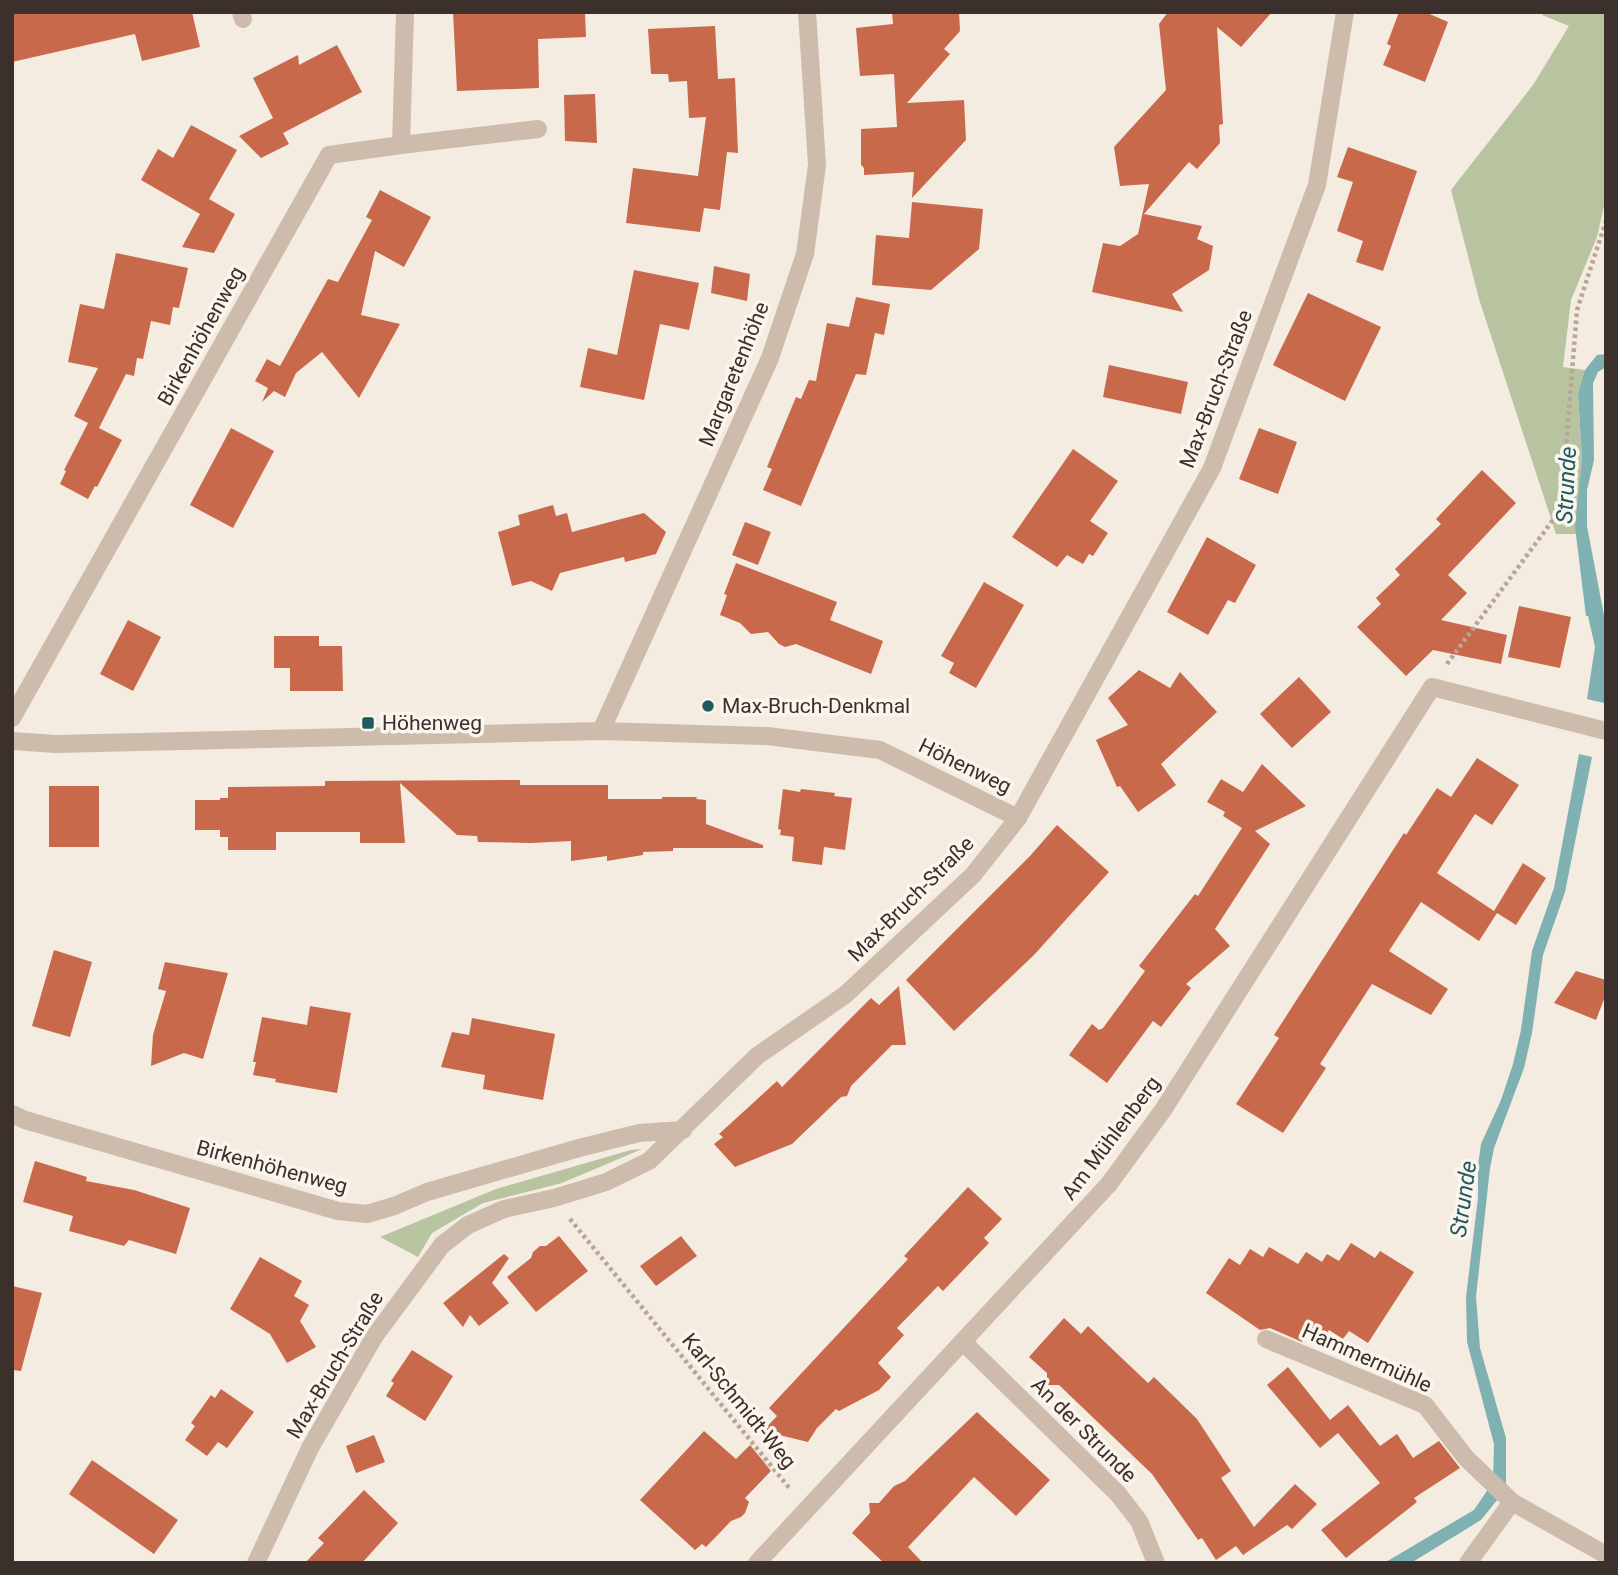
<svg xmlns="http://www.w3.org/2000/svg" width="1618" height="1575" font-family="Roboto,sans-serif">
<rect width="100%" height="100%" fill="#f4ebe1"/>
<!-- green -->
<g fill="#b8c4a0">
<path d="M 1543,12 L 1606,12 L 1606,197 L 1597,237 L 1571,300 L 1563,367 L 1585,370 L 1578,393 L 1582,459 L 1576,534 L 1556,534 L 1479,299 L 1451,190 L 1533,85 L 1569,26 L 1542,15 Z"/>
<path d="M 642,1149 L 562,1183 L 483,1203 L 432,1233 L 418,1257 L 380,1237 L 496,1189 L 631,1150 Z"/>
</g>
<!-- water -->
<g fill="#7fb0b2">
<path d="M 1606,354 L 1606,367 L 1598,372 L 1593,383 L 1594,460 L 1587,490 L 1587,526 L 1606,626 L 1604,703 L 1587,699 L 1595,647 L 1588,616 L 1586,616 L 1575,527 L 1582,459 L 1578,393 L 1585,370 L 1597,355 Z"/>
<path d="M 1579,754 L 1592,757 L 1565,892 L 1543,955 L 1532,1033 L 1524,1068 L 1494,1148 L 1490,1168 L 1476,1297 L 1480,1348 L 1506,1438 L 1506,1489 L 1481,1520 L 1411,1563 L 1384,1563 L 1474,1510 L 1493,1482 L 1494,1444 L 1467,1342 L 1466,1297 L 1478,1198 L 1478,1165 L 1481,1144 L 1501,1100 L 1513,1064 L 1521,1030 L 1532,951 L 1554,888 Z"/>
</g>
<!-- building -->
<g fill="#c8694b">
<path d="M 12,12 L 192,12 L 200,47 L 142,61 L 135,34 L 12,62 Z"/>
<path d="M 453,12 L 585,12 L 586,37 L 538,39 L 539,88 L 457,91 Z"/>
<path d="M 892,12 L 959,12 L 960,31 L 944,49 L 950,54 L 907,103 L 964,100 L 966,140 L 912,198 L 914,172 L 864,175 L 864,168 L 861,165 L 861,129 L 897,127 L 894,74 L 860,76 L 856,28 L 893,24 Z"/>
<path d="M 1168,12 L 1272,12 L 1241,47 L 1217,27 L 1223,124 L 1219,125 L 1220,143 L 1197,169 L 1189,162 L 1144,214 L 1202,226 L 1197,239 L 1213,246 L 1209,270 L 1172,294 L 1183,312 L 1092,292 L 1103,243 L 1120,246 L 1138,234 L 1149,184 L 1120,186 L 1114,147 L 1166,90 L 1159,24 Z"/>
<path d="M 1399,12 L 1425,12 L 1448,22 L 1425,82 L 1383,65 L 1391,46 L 1387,44 Z"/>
<path d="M 715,26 L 718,79 L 735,78 L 738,153 L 727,152 L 720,210 L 704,208 L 700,232 L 626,223 L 633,168 L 698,176 L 706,117 L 689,118 L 687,81 L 669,82 L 668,74 L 651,74 L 648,29 Z"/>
<path d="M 337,45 L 362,92 L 283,133 L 289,144 L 261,158 L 239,136 L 273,118 L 253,78 L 298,55 L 299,65 Z"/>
<path d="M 595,94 L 597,143 L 565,141 L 564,95 Z"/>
<path d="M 191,125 L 237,150 L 209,199 L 235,214 L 214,253 L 182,247 L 200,214 L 141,180 L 158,149 L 173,158 Z"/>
<path d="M 1348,147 L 1417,171 L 1383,271 L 1356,262 L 1363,241 L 1337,231 L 1353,182 L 1337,177 Z"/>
<path d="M 380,190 L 431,217 L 404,267 L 375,251 L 361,315 L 400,324 L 359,398 L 322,352 L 296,373 L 285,397 L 274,391 L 262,402 L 268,388 L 255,381 L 267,359 L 280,366 L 328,279 L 338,282 L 372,220 L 366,217 Z"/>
<path d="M 912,202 L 983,209 L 979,249 L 931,290 L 872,285 L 876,235 L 909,238 Z"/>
<path d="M 116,253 L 188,268 L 179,308 L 173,307 L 170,325 L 151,321 L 143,359 L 137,358 L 134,376 L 126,374 L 99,428 L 122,440 L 97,487 L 95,486 L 88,499 L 60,484 L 66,471 L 64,470 L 88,423 L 74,416 L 98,368 L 68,362 L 80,304 L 104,309 Z"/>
<path d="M 714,266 L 750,274 L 747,301 L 711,293 Z"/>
<path d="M 634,270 L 699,283 L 689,330 L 660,324 L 644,400 L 580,387 L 588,348 L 617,355 Z"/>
<path d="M 1308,293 L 1381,327 L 1345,401 L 1273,365 Z"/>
<path d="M 856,297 L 890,304 L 884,335 L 875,333 L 866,375 L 856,374 L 801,506 L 763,490 L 772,469 L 767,467 L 796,397 L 801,399 L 809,380 L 816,381 L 827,323 L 849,327 Z"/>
<path d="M 1109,365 L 1188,382 L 1181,414 L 1103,397 Z"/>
<path d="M 231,428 L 274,451 L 233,528 L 190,505 Z"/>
<path d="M 1259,428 L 1297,442 L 1278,494 L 1239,479 Z"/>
<path d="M 1073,449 L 1118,481 L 1090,521 L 1108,533 L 1093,556 L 1089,554 L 1083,564 L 1067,555 L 1057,567 L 1012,537 Z"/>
<path d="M 1482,470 L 1516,503 L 1448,575 L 1467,593 L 1441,620 L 1507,635 L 1501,664 L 1433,650 L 1406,676 L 1357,627 L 1381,604 L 1376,598 L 1400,575 L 1395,569 L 1441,524 L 1436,519 Z"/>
<path d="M 553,505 L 556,516 L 567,513 L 572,532 L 644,513 L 666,532 L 656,554 L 625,562 L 624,557 L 560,573 L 552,591 L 531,581 L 512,586 L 498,532 L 520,525 L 518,515 Z"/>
<path d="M 745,522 L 771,532 L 758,565 L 732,555 Z"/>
<path d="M 1207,537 L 1256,565 L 1235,603 L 1228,600 L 1208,635 L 1167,612 Z"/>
<path d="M 736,563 L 837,602 L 830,620 L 883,641 L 871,674 L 796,644 L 785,647 L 779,644 L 768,632 L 751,634 L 740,623 L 720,615 L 727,595 L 724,594 Z"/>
<path d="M 984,582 L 1024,605 L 976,688 L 949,673 L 954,663 L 941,656 Z"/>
<path d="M 1519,606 L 1571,617 L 1560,668 L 1508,657 Z"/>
<path d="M 128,620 L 161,637 L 133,691 L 100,674 Z"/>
<path d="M 274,636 L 319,636 L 319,646 L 342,646 L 343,691 L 290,691 L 290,668 L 274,668 Z"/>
<path d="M 1139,670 L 1170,688 L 1180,672 L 1217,712 L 1161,764 L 1176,785 L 1138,812 L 1120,786 L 1117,787 L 1096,740 L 1128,725 L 1108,698 Z"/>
<path d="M 1299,677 L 1331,712 L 1292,748 L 1260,714 Z"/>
<path d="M 1477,758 L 1519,785 L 1492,825 L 1475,814 L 1437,873 L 1494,911 L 1523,863 L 1546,878 L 1516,925 L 1497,913 L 1479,941 L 1421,902 L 1389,951 L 1448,989 L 1431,1015 L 1372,984 L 1320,1064 L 1326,1068 L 1283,1133 L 1236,1104 L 1279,1038 L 1274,1035 L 1404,833 L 1406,835 L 1437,788 L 1451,797 Z"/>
<path d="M 1262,764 L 1306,806 L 1255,831 L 1270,844 L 1215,929 L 1230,946 L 1186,984 L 1191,988 L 1161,1027 L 1153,1021 L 1107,1083 L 1069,1055 L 1092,1024 L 1099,1030 L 1103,1028 L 1145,971 L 1139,966 L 1195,894 L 1198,896 L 1242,828 L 1223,816 L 1225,812 L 1207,802 L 1221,779 L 1243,792 Z"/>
<path d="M 520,780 L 520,785 L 608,785 L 608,799 L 662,799 L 662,797 L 697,797 L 696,799 L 706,800 L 706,824 L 763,845 L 763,848 L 673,848 L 673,851 L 643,852 L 643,855 L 607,861 L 607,856 L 571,861 L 571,841 L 531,843 L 478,842 L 477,836 L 457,835 L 400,783 L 405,843 L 360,843 L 360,832 L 276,832 L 276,850 L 228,850 L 228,837 L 220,837 L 220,830 L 195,830 L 195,800 L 220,800 L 220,798 L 228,798 L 228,787 L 325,786 L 325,781 Z"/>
<rect x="49" y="786" width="50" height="61"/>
<path d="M 783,789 L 800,792 L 801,789 L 835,793 L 834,796 L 852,798 L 845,850 L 824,847 L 822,865 L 792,861 L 794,837 L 780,835 L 781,830 L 778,829 Z"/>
<path d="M 1057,825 L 1109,872 L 1034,955 L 954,1031 L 906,980 L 1030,856 Z"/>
<path d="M 54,950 L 92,962 L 70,1037 L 32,1026 Z"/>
<path d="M 165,962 L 228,973 L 203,1059 L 184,1053 L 151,1066 L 153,1035 L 166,991 L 158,989 Z"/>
<path d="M 1576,971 L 1606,980 L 1606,994 L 1596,1020 L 1554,1003 Z"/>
<path d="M 899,986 L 906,1045 L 892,1045 L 851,1086 L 847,1096 L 841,1097 L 792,1144 L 735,1167 L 714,1144 L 723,1137 L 719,1134 L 777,1081 L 782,1087 L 871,998 L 879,1005 Z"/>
<path d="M 310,1006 L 351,1013 L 337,1093 L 275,1082 L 276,1079 L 253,1075 L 256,1062 L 253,1062 L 262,1017 L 307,1025 Z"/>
<path d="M 472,1018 L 555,1034 L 543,1100 L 483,1089 L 485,1075 L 441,1067 L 452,1032 L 469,1035 Z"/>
<path d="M 35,1161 L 87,1177 L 86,1181 L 134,1190 L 190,1208 L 176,1254 L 129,1240 L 124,1246 L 69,1231 L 73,1216 L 23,1202 Z"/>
<path d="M 968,1187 L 1002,1219 L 984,1238 L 989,1243 L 943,1291 L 938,1286 L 897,1328 L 904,1335 L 878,1363 L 891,1377 L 879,1390 L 839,1411 L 836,1409 L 817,1428 L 808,1442 L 763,1431 L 777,1416 L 769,1408 L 908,1259 L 904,1256 Z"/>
<path d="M 559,1236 L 588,1271 L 536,1312 L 507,1277 L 531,1258 L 533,1252 L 540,1246 L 546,1246 Z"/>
<path d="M 681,1236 L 697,1256 L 656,1286 L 640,1266 Z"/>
<path d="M 1351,1243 L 1375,1258 L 1380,1251 L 1414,1272 L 1368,1343 L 1349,1331 L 1343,1339 L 1329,1330 L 1325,1336 L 1311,1327 L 1302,1342 L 1270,1328 L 1260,1330 L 1206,1293 L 1229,1258 L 1240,1265 L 1250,1249 L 1263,1257 L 1269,1247 L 1298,1264 L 1306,1252 L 1322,1262 L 1327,1254 L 1339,1261 Z"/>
<path d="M 504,1254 L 509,1258 L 492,1283 L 509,1303 L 479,1326 L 470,1315 L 463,1327 L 443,1303 Z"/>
<path d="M 260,1257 L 302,1281 L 294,1296 L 309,1305 L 300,1321 L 316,1347 L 287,1363 L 270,1334 L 230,1309 Z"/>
<path d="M 12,1286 L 42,1293 L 21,1371 L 12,1370 Z"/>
<path d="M 1064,1318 L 1081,1334 L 1088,1326 L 1148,1383 L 1154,1377 L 1197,1419 L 1231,1471 L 1221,1478 L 1254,1527 L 1295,1484 L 1317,1504 L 1292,1529 L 1287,1525 L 1243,1555 L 1236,1546 L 1216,1560 L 1202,1538 L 1198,1540 L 1152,1474 L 1059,1385 L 1047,1385 L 1047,1373 L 1029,1357 Z"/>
<path d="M 412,1350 L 453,1376 L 425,1421 L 386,1396 L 394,1383 L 391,1381 Z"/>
<path d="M 1288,1367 L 1330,1420 L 1348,1405 L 1380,1446 L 1397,1434 L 1413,1458 L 1439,1441 L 1460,1468 L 1414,1498 L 1417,1502 L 1346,1558 L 1321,1530 L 1380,1483 L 1338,1433 L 1320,1448 L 1267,1385 Z"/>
<path d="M 221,1389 L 254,1412 L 227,1448 L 218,1442 L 207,1456 L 185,1440 L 195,1426 L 191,1423 L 211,1395 L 215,1398 Z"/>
<path d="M 977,1412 L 1050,1480 L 1016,1516 L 974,1477 L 908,1547 L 923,1563 L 884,1563 L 852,1533 L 870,1513 L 869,1503 L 879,1503 L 894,1486 L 905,1481 Z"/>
<path d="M 704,1431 L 736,1459 L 750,1445 L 771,1471 L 745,1498 L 749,1502 L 745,1513 L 741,1517 L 731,1521 L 706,1547 L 702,1544 L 695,1550 L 640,1500 Z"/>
<path d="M 374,1435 L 385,1462 L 356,1473 L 346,1446 Z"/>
<path d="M 92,1460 L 178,1520 L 154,1554 L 69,1494 Z"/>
<path d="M 364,1490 L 398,1523 L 362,1563 L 305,1563 L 324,1543 L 318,1538 Z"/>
</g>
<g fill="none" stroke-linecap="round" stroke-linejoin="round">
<!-- path -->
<g stroke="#b9a596" stroke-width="4.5" stroke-dasharray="3.5 3.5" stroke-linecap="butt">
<path d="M 1447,664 L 1561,509 L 1577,310 L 1606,221"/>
<path d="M 570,1219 L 790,1489"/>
</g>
<!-- lane -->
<g stroke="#cdbbac" stroke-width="18">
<path d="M 241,12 L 243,19"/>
<path d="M 401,145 L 538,129"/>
<path d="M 1468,1563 L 1512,1502"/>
</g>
<!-- street -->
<g stroke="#cdbbac" stroke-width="18">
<path d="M 12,718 L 329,155 L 401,145 L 405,12"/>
<path d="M 601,731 L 770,358 L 805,254 L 817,165 L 807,12"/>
<path d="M 12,741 L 56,744 L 601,731 L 767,736 L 880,750 L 1018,818"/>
<path d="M 12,1114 L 25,1120 L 338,1211 L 367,1214 L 394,1206 L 427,1192 L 579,1148 L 639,1133 L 683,1130"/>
<path d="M 1266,1339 L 1425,1405 L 1466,1458 L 1512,1502 L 1606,1555"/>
<path d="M 963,1342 L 1118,1494 L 1139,1521 L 1156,1563"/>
<path d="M 256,1563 L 310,1448 L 374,1337 L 442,1245 L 468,1225 L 504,1209 L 554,1198 L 606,1182 L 649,1161 L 757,1056 L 845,995 L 973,875 L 1018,818 L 1212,468 L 1317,185 L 1345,12"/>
<path d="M 757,1563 L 1109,1184 L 1163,1110 L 1432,687 L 1606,731"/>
</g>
</g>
<!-- markers -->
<g fill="#1f5a5e" stroke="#fbf5ee" stroke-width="2.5">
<circle cx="708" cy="706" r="7"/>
<rect x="361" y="716" width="14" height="14" rx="3.5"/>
</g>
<g text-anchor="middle" stroke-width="7" stroke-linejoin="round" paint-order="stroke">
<!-- street labels -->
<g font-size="21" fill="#3b302b" stroke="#fbf5ee">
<text transform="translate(201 336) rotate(-61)" y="7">Birkenhöhenweg</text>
<text transform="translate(734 374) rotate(-68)" y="7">Margaretenhöhe</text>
<text transform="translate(1216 389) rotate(-69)" y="7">Max-Bruch-Straße</text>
<text transform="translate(965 766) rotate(26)" y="7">Höhenweg</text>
<text transform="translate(911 899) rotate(-45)" y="7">Max-Bruch-Straße</text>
<text transform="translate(1111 1138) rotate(-53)" y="7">Am Mühlenberg</text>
<text transform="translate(272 1167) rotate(15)" y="7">Birkenhöhenweg</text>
<text transform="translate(1367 1358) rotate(24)" y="7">Hammermühle</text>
<text transform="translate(335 1365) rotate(-59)" y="7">Max-Bruch-Straße</text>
<text transform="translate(739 1401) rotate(51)" y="7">Karl-Schmidt-Weg</text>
<text transform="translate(1084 1430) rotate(45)" y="7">An der Strunde</text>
</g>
<!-- poi labels -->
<g font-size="21" fill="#3b302b" stroke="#fbf5ee" text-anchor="start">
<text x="722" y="713">Max-Bruch-Denkmal</text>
<text x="382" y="730">Höhenweg</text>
</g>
<!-- water labels -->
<g font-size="23" font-style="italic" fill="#1f5a5e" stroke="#fbf5ee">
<text transform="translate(1566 485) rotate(-87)" y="8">Strunde</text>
<text transform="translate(1463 1199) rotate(-82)" y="8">Strunde</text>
</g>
</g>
<!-- border -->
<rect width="1618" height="1575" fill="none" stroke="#3b302b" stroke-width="28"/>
</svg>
